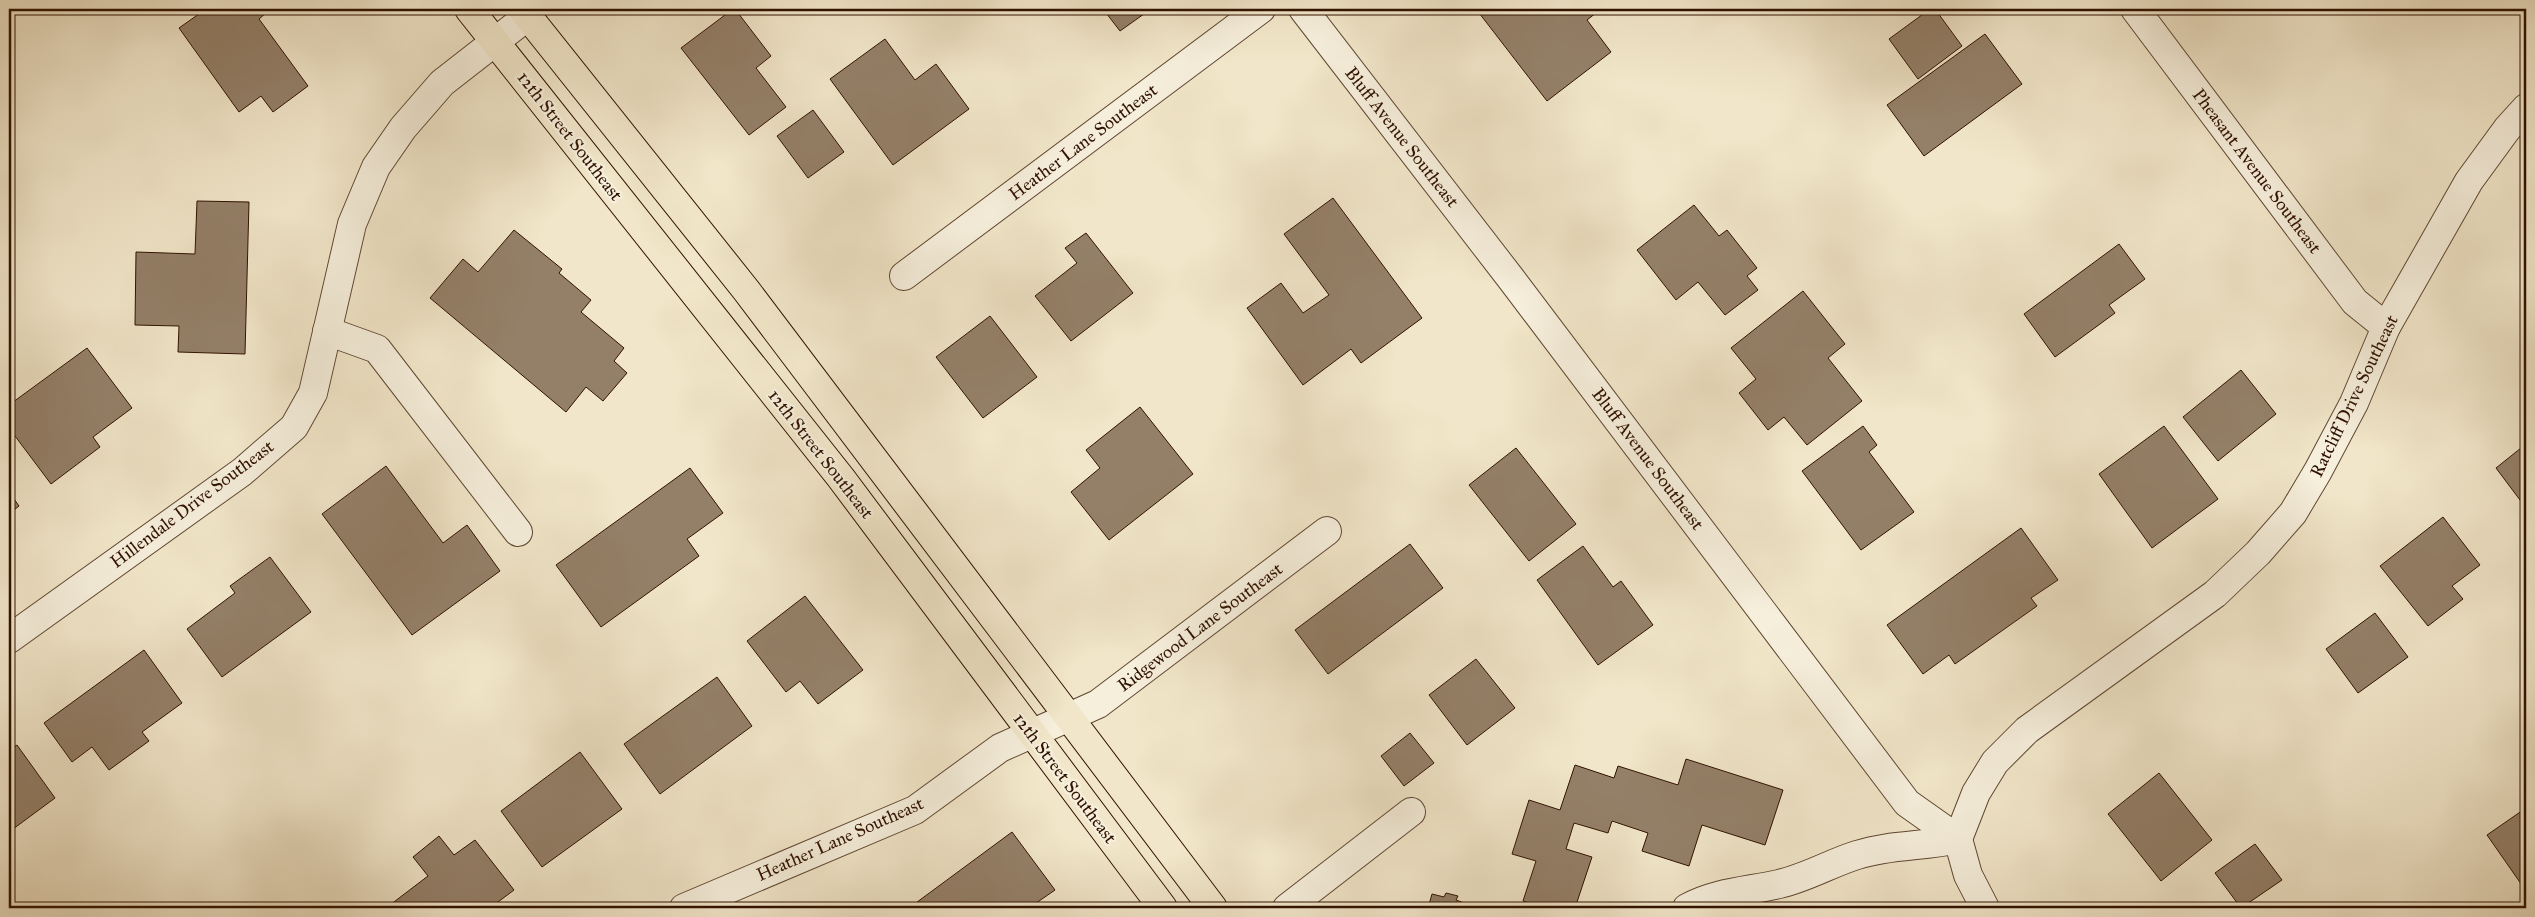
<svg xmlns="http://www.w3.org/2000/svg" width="2535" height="917" font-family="'IM FELL Great Primer',serif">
<rect width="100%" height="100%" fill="#f1e6c9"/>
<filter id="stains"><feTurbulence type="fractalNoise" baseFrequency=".004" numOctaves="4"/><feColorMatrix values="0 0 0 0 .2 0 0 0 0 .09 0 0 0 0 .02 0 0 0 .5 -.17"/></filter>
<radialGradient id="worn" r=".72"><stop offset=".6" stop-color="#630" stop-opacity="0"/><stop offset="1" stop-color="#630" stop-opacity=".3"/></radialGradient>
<!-- building -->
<g fill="#948069" stroke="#301200">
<path d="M 206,9 L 263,9 L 266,13 L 259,19 L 308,86 L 273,112 L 261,96 L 239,112 L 179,28 Z"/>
<path d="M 733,9 L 735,9 L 771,56 L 756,68 L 786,107 L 749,135 L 681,48 Z"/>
<path d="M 1103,9 L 1151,9 L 1120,31 Z"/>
<path d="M 1476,9 L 1601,9 L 1587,20 L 1611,52 L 1547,101 Z"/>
<path d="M 1930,9 L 1935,9 L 1962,46 L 1918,79 L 1889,39 Z"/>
<path d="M 1985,34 L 2022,84 L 1924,156 L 1887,105 Z"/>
<path d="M 885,39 L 915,80 L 936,64 L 969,109 L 893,165 L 830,79 Z"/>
<path d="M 813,110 L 844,152 L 808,178 L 777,136 Z"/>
<path d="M 1333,198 L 1422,318 L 1361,363 L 1351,349 L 1303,385 L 1247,308 L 1281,283 L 1303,313 L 1329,295 L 1284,234 Z"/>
<path d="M 197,201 L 249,202 L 245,354 L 178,352 L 179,326 L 135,325 L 136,252 L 195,254 Z"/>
<path d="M 1694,205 L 1719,236 L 1727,230 L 1757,268 L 1747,276 L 1758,290 L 1725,315 L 1698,282 L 1676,300 L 1637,250 Z"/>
<path d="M 514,230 L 562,269 L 559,273 L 591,300 L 581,312 L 624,348 L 614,361 L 627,373 L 603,401 L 586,387 L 566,412 L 430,298 L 463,259 L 478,272 Z"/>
<path d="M 1086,233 L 1133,293 L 1071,341 L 1035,296 L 1077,263 L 1065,248 Z"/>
<path d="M 2119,244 L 2145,279 L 2109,305 L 2115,313 L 2055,357 L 2024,314 Z"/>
<path d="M 1803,291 L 1845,344 L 1828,358 L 1862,401 L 1807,445 L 1784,417 L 1768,430 L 1739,393 L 1756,379 L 1731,348 Z"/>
<path d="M 990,316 L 1037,377 L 983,418 L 936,357 Z"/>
<path d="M 87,348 L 132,408 L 93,437 L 100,447 L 51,484 L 9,428 L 9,405 Z"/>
<path d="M 2241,370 L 2276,414 L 2218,461 L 2183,417 Z"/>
<path d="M 1140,407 L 1193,474 L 1109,540 L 1071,492 L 1100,468 L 1086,450 Z"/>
<path d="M 1863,426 L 1877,445 L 1869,452 L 1914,512 L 1861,550 L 1802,471 Z"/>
<path d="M 2164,426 L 2218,499 L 2152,548 L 2099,474 Z"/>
<path d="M 2526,444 L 2526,508 L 2496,468 Z"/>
<path d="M 1516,448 L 1576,524 L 1529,561 L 1469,485 Z"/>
<path d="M 386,466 L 443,543 L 467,525 L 500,571 L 412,635 L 322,514 Z"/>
<path d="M 690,468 L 723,513 L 687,539 L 699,556 L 601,627 L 556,565 Z"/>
<path d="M 9,492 L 19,506 L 9,514 Z"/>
<path d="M 2443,517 L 2480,565 L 2452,586 L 2463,599 L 2428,626 L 2380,566 Z"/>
<path d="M 2021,528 L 2058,580 L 2031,598 L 2037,606 L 1955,664 L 1949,655 L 1923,674 L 1887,625 Z"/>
<path d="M 1410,544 L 1443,588 L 1328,674 L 1295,630 Z"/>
<path d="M 1583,546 L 1613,587 L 1621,581 L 1653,625 L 1598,665 L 1537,580 Z"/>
<path d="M 270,557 L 311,612 L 222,677 L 187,629 L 235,593 L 230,586 Z"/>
<path d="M 805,596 L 863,670 L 818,704 L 800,681 L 786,692 L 747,641 Z"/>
<path d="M 2375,613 L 2408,657 L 2358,693 L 2326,649 Z"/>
<path d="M 144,650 L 182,703 L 142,732 L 149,741 L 109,770 L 92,747 L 72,762 L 44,723 Z"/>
<path d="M 1476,659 L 1515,708 L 1467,745 L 1429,695 Z"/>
<path d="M 717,677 L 752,726 L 660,794 L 624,744 Z"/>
<path d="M 1410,733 L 1434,763 L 1404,786 L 1381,756 Z"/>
<path d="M 17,745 L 55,798 L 9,832 L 9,750 Z"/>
<path d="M 580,752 L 622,809 L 542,867 L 501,811 Z"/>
<path d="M 1686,759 L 1783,790 L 1765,845 L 1702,825 L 1689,866 L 1642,851 L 1648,833 L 1612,821 L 1608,833 L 1574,823 L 1566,849 L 1592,857 L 1575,908 L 1544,908 L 1523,901 L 1536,861 L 1512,854 L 1529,800 L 1560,810 L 1575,765 L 1614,778 L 1618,766 L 1678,785 Z"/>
<path d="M 2159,773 L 2212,840 L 2161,881 L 2108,814 Z"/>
<path d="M 2526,808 L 2526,891 L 2487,835 Z"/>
<path d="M 1012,832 L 1055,890 L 1029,908 L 909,908 Z"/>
<path d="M 439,836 L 454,855 L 475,840 L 514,890 L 490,908 L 386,908 L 428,876 L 413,857 Z"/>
<path d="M 2255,844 L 2282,880 L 2241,908 L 2215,873 Z"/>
<path d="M 1446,893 L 1458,896 L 1456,900 L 1478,908 L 1428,908 L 1432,894 L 1444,897 Z"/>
</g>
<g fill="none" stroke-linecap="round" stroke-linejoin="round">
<defs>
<g id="minor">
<path d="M 1303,9 L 1512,280 L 1907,803 L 1958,839 L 1968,875 L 1985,908"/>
<path d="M 2135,9 L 2355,302 L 2386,327"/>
<path d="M 904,276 L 1261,9"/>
<path d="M 327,331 L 377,349 L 518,532"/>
<path d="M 9,639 L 242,472 L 294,427 L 313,393 L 352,224 L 376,167 L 403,128 L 442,83 L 528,16"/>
<path d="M 1958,839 L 1976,793 L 1995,762 L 2027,730 L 2215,594 L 2258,553 L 2293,513 L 2318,471 L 2354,403 L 2386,327 L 2469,181 L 2507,129 L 2526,108"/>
<path d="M 684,908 L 915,810 L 1000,748 L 1098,704 L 1327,531"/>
<path d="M 1287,908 L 1411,812"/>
<path d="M 1687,908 C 1715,892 1749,891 1779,884 C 1806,878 1831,863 1857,855 C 1891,844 1924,847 1958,839"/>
</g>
<g id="major">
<path d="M 469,9 L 841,478 L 1163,908"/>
<path d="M 522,9 L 746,290 L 1213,908"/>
</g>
</defs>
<!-- minor casing -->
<use href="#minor" stroke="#604732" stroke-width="30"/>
<!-- major casing -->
<use href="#major" stroke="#301200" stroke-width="30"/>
<!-- minor -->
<use href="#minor" stroke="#f6efdc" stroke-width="28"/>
<!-- major -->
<use href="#major" stroke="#f1e6c9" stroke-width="28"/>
</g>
<g text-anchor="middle" stroke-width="4.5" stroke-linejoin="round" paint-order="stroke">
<!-- street labels -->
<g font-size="18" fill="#301200" stroke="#f6efdc">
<text transform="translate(570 136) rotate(52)" y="6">12th Street Southeast</text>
<text transform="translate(1402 137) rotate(52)" y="6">Bluff Avenue Southeast</text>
<text transform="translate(1083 142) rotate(-37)" y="6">Heather Lane Southeast</text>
<text transform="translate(2257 171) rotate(53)" y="6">Pheasant Avenue Southeast</text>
<text transform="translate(2354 396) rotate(-64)" y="6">Ratcliff Drive Southeast</text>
<text transform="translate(821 454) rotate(52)" y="6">12th Street Southeast</text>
<text transform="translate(1648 459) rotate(53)" y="6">Bluff Avenue Southeast</text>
<text transform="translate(192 504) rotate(-37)" y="6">Hillendale Drive Southeast</text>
<text transform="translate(1200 627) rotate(-37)" y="6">Ridgewood Lane Southeast</text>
<text transform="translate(1065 778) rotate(53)" y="6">12th Street Southeast</text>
<text transform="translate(840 839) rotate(-24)" y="6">Heather Lane Southeast</text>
</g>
</g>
<!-- margin -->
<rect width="2535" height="917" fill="none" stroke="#f1e6c9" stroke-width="30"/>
<rect x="10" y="10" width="2515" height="897" fill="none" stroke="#301200" stroke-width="2.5"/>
<rect x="15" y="15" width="2505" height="887" fill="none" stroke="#301200"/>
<rect width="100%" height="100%" filter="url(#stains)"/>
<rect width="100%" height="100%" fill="url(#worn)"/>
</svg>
